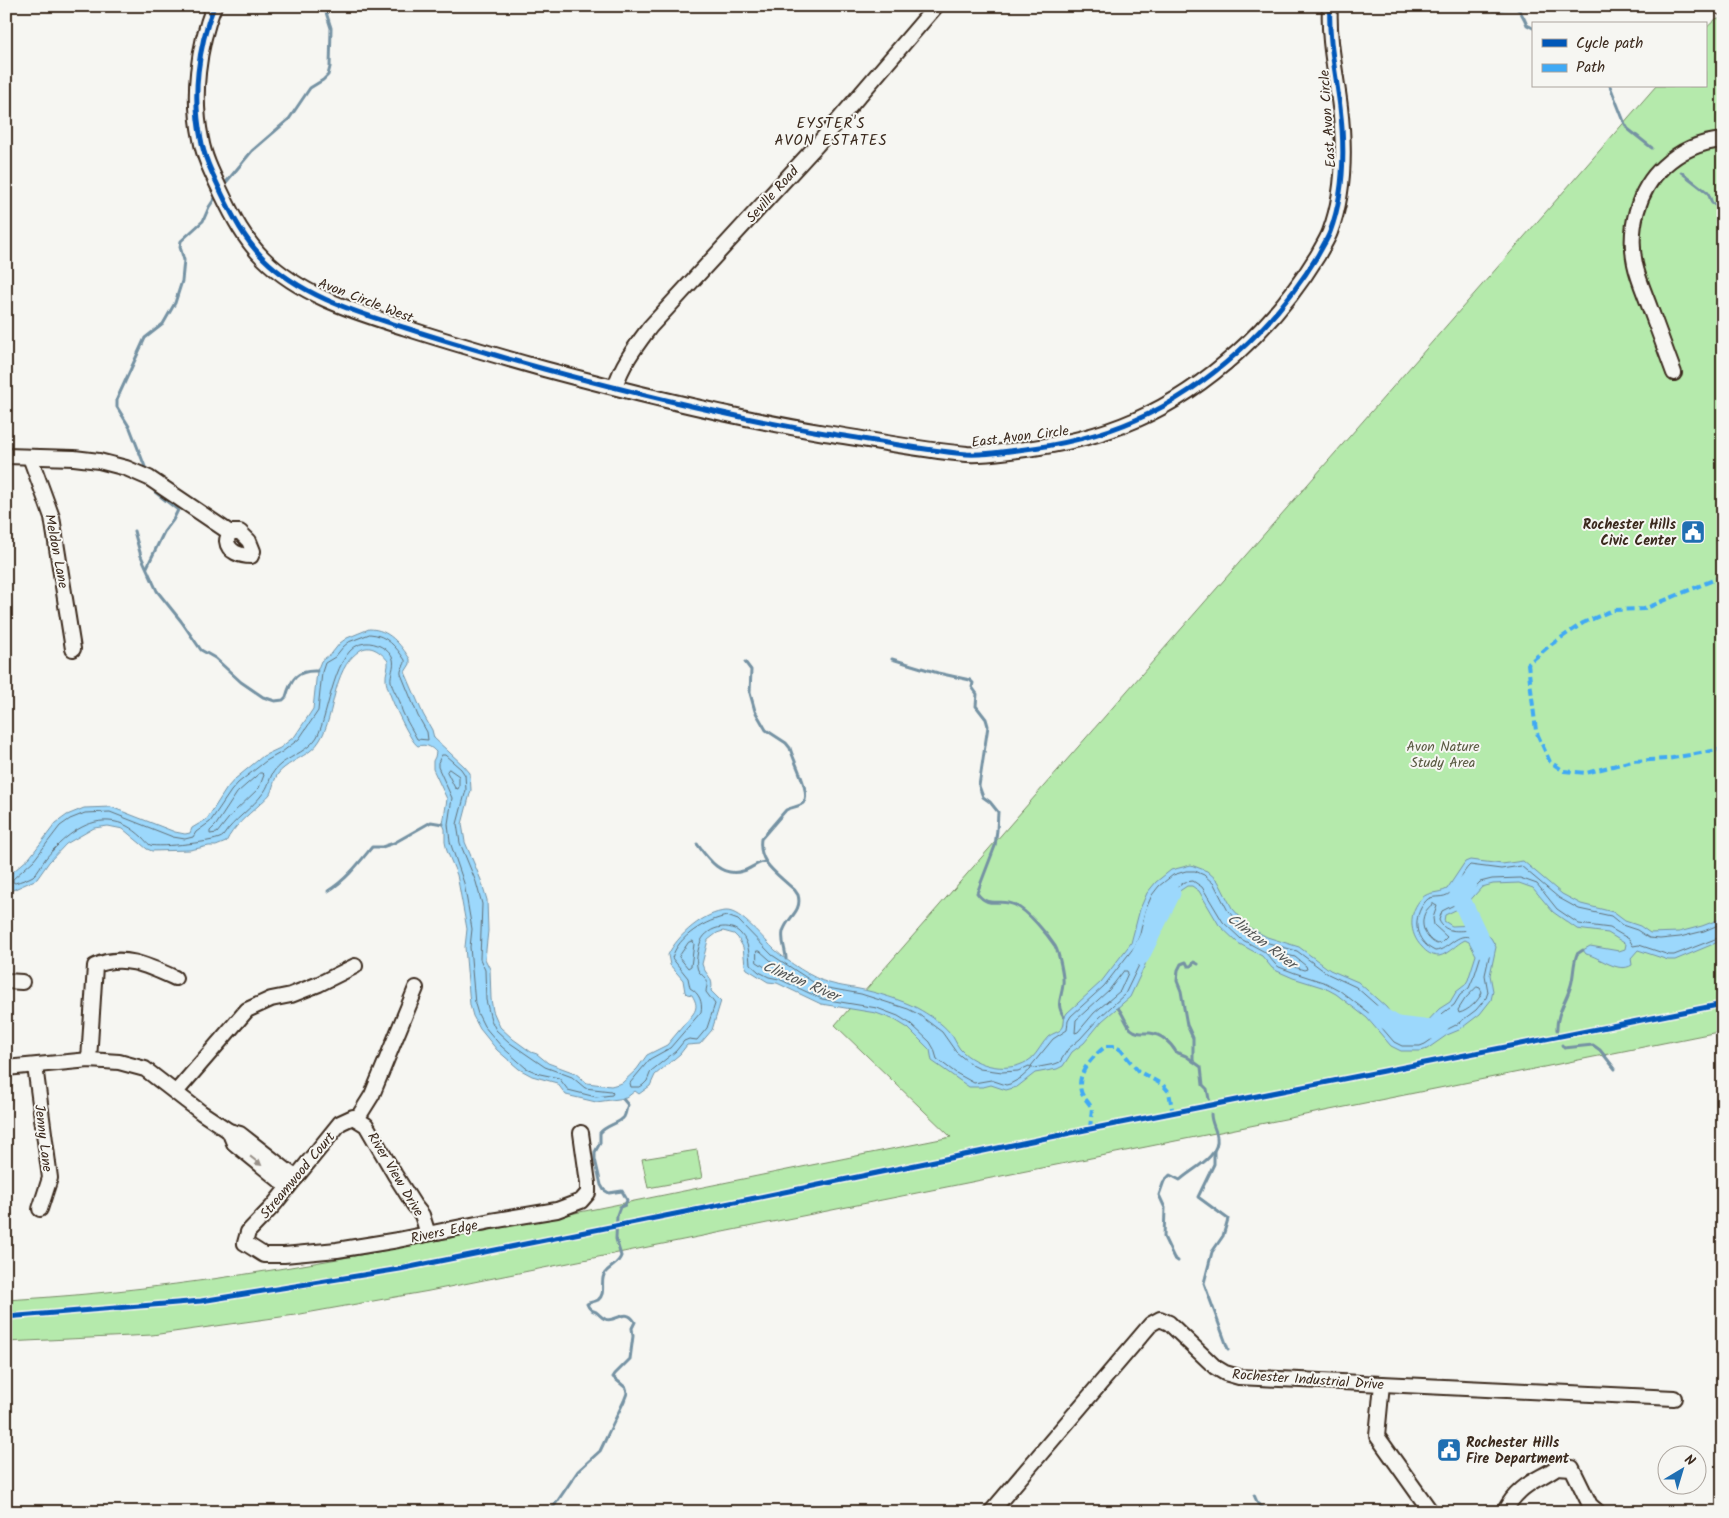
<svg xmlns="http://www.w3.org/2000/svg" width="1729" height="1518" font-family="Kalam,sans-serif">
<rect width="100%" height="100%" fill="#f6f6f2"/>
<filter id="ink" filterUnits="userSpaceOnUse"><feTurbulence type="fractalNoise" baseFrequency=".02" numOctaves="2"/><feDisplacementMap in="SourceGraphic" scale="10" xChannelSelector="R" yChannelSelector="G"/><feConvolveMatrix kernelMatrix="1 2 1 2 8 2 1 2 1" color-interpolation-filters="sRGB"/></filter>
<g filter="url(#ink)">
<!-- green -->
<g fill="#b5eaac" stroke="#788a65">
<path d="M 1717,18 L 1723,21 L 1723,1031 L 429,1291 L 295,1315 L 152,1335 L 6,1342 L 6,1300 C 188,1290 367,1255 545,1219 C 680,1192 815,1164 951,1137 L 835,1025 L 1656,86 L 1705,86 L 1705,29 Z"/>
<path d="M 697,1150 L 702,1178 L 648,1188 L 642,1159 Z"/>
</g>
<!-- water -->
<path fill="#9cd8fc" stroke="#7592a3" d="M 369,629 C 389,629 400,644 410,659 L 410,664 L 405,672 L 423,714 L 432,730 L 434,738 L 464,766 L 470,773 L 471,790 L 462,824 L 465,842 L 481,880 L 487,900 L 488,931 L 485,959 L 490,969 L 491,999 L 493,1011 L 500,1027 L 513,1039 L 531,1052 L 537,1054 L 548,1063 L 575,1073 L 587,1083 L 611,1086 L 622,1083 L 637,1069 L 647,1055 L 667,1045 L 693,1014 C 698,1007 696,1002 692,995 L 687,994 L 685,992 L 683,980 L 670,965 L 668,955 C 677,936 704,912 726,911 C 741,910 764,940 775,950 C 788,962 812,978 829,983 C 839,986 849,987 859,989 C 875,992 902,1000 917,1008 C 928,1014 942,1023 950,1033 C 954,1037 956,1044 960,1049 C 976,1067 1011,1075 1032,1058 C 1038,1052 1042,1043 1048,1037 C 1052,1033 1061,1032 1063,1027 C 1065,1021 1063,1019 1067,1013 L 1101,982 L 1131,943 L 1140,909 L 1147,893 L 1156,882 L 1171,870 L 1191,865 L 1207,871 L 1218,881 L 1232,908 L 1250,928 L 1267,937 L 1299,947 L 1330,970 L 1358,982 L 1386,1007 L 1398,1023 L 1406,1029 L 1415,1029 L 1423,1026 L 1439,1009 L 1450,1002 L 1456,992 L 1465,985 L 1468,980 L 1476,955 L 1469,942 L 1465,940 C 1456,944 1449,954 1439,956 C 1432,956 1426,952 1422,947 C 1409,934 1408,912 1422,898 C 1429,891 1438,894 1447,889 L 1465,862 L 1470,860 L 1502,864 L 1523,861 L 1562,894 L 1581,904 L 1613,912 L 1625,921 L 1640,926 L 1650,933 L 1679,932 L 1702,926 L 1723,918 L 1723,940 L 1675,960 L 1668,960 L 1638,950 L 1631,958 L 1632,965 C 1618,974 1600,957 1586,954 L 1583,950 L 1590,946 L 1619,951 L 1625,949 L 1626,944 L 1608,933 L 1577,929 L 1553,912 L 1533,888 L 1519,883 L 1493,884 L 1482,887 L 1466,905 L 1445,915 L 1444,921 L 1452,926 L 1475,925 L 1491,938 L 1496,947 L 1490,975 L 1493,991 L 1491,1000 L 1480,1014 L 1459,1030 L 1447,1035 L 1427,1049 L 1421,1051 L 1401,1051 L 1391,1046 L 1367,1018 L 1336,994 L 1325,988 L 1293,978 L 1277,971 L 1272,968 L 1262,956 L 1238,943 L 1219,925 L 1199,891 L 1192,886 L 1187,886 L 1175,894 L 1153,927 L 1145,965 L 1130,997 L 1102,1021 L 1084,1043 L 1072,1052 L 1063,1066 L 1057,1069 L 1035,1073 L 1017,1087 L 1006,1090 L 991,1085 L 983,1087 L 969,1087 L 932,1061 L 930,1050 L 908,1028 L 895,1020 L 876,1013 L 821,1004 L 777,983 L 768,982 L 747,969 L 745,965 L 743,947 L 738,938 L 734,934 L 723,931 L 717,933 L 708,940 L 702,964 C 705,975 715,978 711,991 L 721,1001 L 712,1030 L 700,1044 L 687,1045 L 680,1054 L 655,1075 L 650,1086 L 639,1094 L 635,1091 L 626,1098 L 596,1102 L 566,1095 L 557,1083 L 532,1076 L 519,1069 L 497,1050 L 480,1029 L 473,1016 L 470,1005 L 465,947 L 467,929 L 457,875 L 447,851 L 445,842 L 445,829 L 443,824 L 447,799 L 433,769 L 433,761 L 435,757 L 436,752 C 431,746 425,744 418,746 C 410,742 386,690 386,680 C 385,673 389,668 388,661 C 381,652 370,643 359,651 C 331,671 336,714 320,740 C 312,754 296,758 284,768 C 273,776 275,784 270,794 C 267,798 262,802 259,805 C 247,816 233,827 226,842 L 216,846 L 209,846 L 190,850 L 152,851 L 147,849 L 123,829 L 108,826 L 94,828 L 66,844 L 49,862 L 37,879 L 6,893 L 6,878 L 30,857 L 56,823 L 67,815 L 84,808 L 111,807 L 175,832 L 185,834 L 190,833 L 192,828 L 207,819 L 227,788 L 235,779 L 263,756 L 280,748 L 295,736 L 313,709 L 317,671 L 321,661 L 332,653 L 340,643 L 347,638 Z"/>
<g fill="none" stroke-linecap="round" stroke-linejoin="round">
<!-- shore -->
<g stroke="#627077" stroke-width="1">
<path d="M 370,634 C 387,635 396,647 405,660 C 406,665 400,668 401,674 L 418,716 L 427,732 L 428,740 L 417,739 C 413,731 407,722 403,713 C 401,709 401,706 400,702 C 397,695 392,689 391,681 C 390,674 395,667 393,659 C 389,649 376,642 365,643 C 334,646 329,715 317,737 C 309,750 293,755 281,764 C 268,774 271,783 264,792 C 252,809 234,819 223,836 C 219,842 158,848 150,845 C 147,843 145,840 142,837 C 132,828 123,822 109,821 C 84,819 61,840 46,858 C 42,863 38,872 33,876 C 28,879 21,881 15,883 L 13,882 L 13,879 L 34,860 L 60,826 L 70,819 L 85,813 L 110,812 L 173,837 L 185,839 L 193,837 L 196,832 L 210,822 L 231,791 L 238,783 L 266,761 L 282,752 L 299,739 L 318,711 L 322,672 L 325,663 L 335,657 L 343,647 L 349,642 Z"/>
<path d="M 442,755 L 445,755 L 461,769 L 465,775 L 466,790 L 457,824 L 460,843 L 476,882 L 482,904 L 480,959 L 485,970 L 486,1000 L 491,1020 L 496,1030 L 510,1043 L 545,1067 L 572,1077 L 585,1088 L 611,1091 L 613,1093 L 612,1095 L 596,1097 L 568,1090 L 559,1078 L 540,1074 L 526,1068 L 501,1046 L 484,1026 L 478,1014 L 475,1004 L 470,947 L 472,929 L 464,883 L 450,842 L 448,824 L 452,798 L 438,767 L 438,763 Z"/>
<path d="M 449,769 L 459,776 L 459,787 L 458,789 L 455,788 L 447,772 Z"/>
<path d="M 260,773 L 262,773 L 264,775 L 259,788 L 232,814 L 217,833 L 210,834 L 210,831 L 216,825 L 237,793 Z"/>
<path d="M 1433,904 L 1437,906 L 1433,918 L 1434,925 L 1447,937 L 1441,943 L 1437,944 C 1421,937 1417,914 1433,904 Z"/>
<path d="M 727,916 L 738,920 L 772,955 L 813,982 L 828,988 L 861,994 L 908,1009 L 918,1014 L 942,1032 L 956,1052 L 972,1065 L 980,1069 L 1002,1072 L 1018,1071 L 1029,1066 L 1031,1067 L 1031,1069 L 1021,1078 L 1010,1084 L 1006,1085 L 991,1080 L 974,1083 L 956,1073 L 937,1059 L 934,1049 L 930,1042 L 911,1024 L 898,1016 L 877,1008 L 822,999 L 779,979 L 769,977 L 759,972 L 750,964 C 749,953 749,943 741,934 C 731,922 708,926 701,941 C 698,948 694,965 699,972 C 702,975 705,977 707,981 C 708,985 706,988 706,992 L 715,1004 L 707,1028 L 697,1040 L 689,1039 L 684,1041 L 676,1051 L 651,1071 L 647,1081 L 643,1085 L 640,1087 L 631,1087 L 630,1083 L 650,1059 L 670,1048 L 701,1012 C 703,1002 699,993 690,988 L 688,978 L 672,958 C 678,936 706,920 727,916 Z"/>
<path d="M 1723,923 L 1704,931 L 1680,937 L 1660,939 L 1649,938 L 1637,930 L 1622,925 L 1611,916 L 1579,909 L 1559,898 L 1521,866 L 1501,869 L 1470,865 C 1461,873 1459,886 1450,893 C 1443,899 1435,895 1428,899 C 1425,901 1423,905 1421,908 C 1412,925 1418,943 1435,951 C 1449,950 1457,931 1472,938 L 1477,943 L 1481,955 L 1475,974 L 1469,988 L 1460,995 L 1454,1005 L 1443,1013 L 1426,1030 L 1416,1034 L 1405,1033 L 1394,1027 L 1382,1010 L 1356,987 L 1328,974 L 1297,951 L 1265,942 L 1247,932 L 1228,911 L 1214,884 L 1204,875 L 1195,871 L 1186,871 L 1173,875 L 1159,886 L 1152,895 L 1145,911 L 1140,934 L 1135,946 L 1104,986 L 1071,1016 L 1068,1021 L 1067,1030 L 1053,1039 L 1031,1066 L 1034,1068 L 1055,1064 L 1060,1062 L 1068,1049 L 1080,1039 L 1099,1018 L 1125,994 L 1140,963 L 1149,925 L 1171,891 L 1185,882 L 1193,881 L 1202,887 L 1223,922 L 1241,939 L 1265,952 L 1275,964 L 1279,967 L 1295,973 L 1326,983 L 1339,990 L 1370,1014 L 1394,1042 L 1402,1046 L 1420,1046 L 1425,1044 L 1444,1031 L 1456,1025 L 1476,1010 L 1486,998 L 1488,992 L 1485,975 L 1491,948 L 1487,941 L 1474,930 C 1462,930 1445,935 1439,920 L 1442,911 L 1462,901 L 1480,882 L 1492,879 L 1520,878 L 1537,884 L 1557,909 L 1579,924 L 1610,928 L 1629,939 L 1633,946 L 1639,945 L 1669,955 L 1674,955 L 1723,936"/>
<path d="M 689,942 L 693,941 L 694,944 L 691,966 L 688,968 L 679,957 Z"/>
<path d="M 757,951 L 760,951 L 779,968 L 779,971 L 771,971 L 757,962 Z"/>
<path d="M 1280,953 L 1295,957 L 1306,966 L 1307,969 L 1304,970 C 1295,967 1281,964 1277,955 Z"/>
<path d="M 1124,971 L 1127,971 L 1128,973 L 1120,991 L 1094,1013 L 1078,1032 L 1075,1033 L 1076,1020 L 1109,990 Z"/>
<path d="M 1477,987 L 1480,988 L 1482,992 C 1479,1001 1468,1011 1459,1013 L 1458,1010 L 1465,999 Z"/>
</g>
<!-- stream -->
<g stroke="#7592a3" stroke-width="3">
<path d="M 1488,6 L 1493,10 C 1515,8 1517,1 1527,25 L 1533,28"/>
<path d="M 1610,86 L 1625,124 L 1628,129 L 1652,148"/>
<path d="M 1681,172 L 1708,193 L 1712,203 L 1723,210"/>
<path d="M 223,186 L 252,151 L 289,119 L 310,88 L 323,80 L 328,75 L 330,67 L 331,28 L 324,6"/>
<path d="M 147,472 L 130,428 L 117,407 L 117,399 L 145,338 L 163,324 L 175,303 L 182,281 L 184,260 L 180,247 L 181,241 L 203,221 L 209,207 L 217,195"/>
<path d="M 134,531 L 141,556 L 157,591 L 181,621 L 201,650 L 215,658 L 241,682 L 263,697 L 275,701 L 283,700 L 286,697 C 291,679 297,670 317,671"/>
<path d="M 147,567 L 164,532 L 173,520 L 178,510 L 155,492 L 153,487"/>
<path d="M 892,659 L 938,673 L 970,680 L 973,683 L 972,687 L 977,694 L 976,706 L 986,719 L 988,726 L 979,786 L 983,797 L 990,802 L 998,812 L 997,830 L 995,846 L 977,893 C 989,910 1000,897 1015,905 C 1028,911 1047,934 1055,946 C 1059,953 1064,976 1063,984 C 1062,998 1055,1003 1064,1017"/>
<path d="M 745,662 L 751,670 L 750,693 L 755,711 L 766,730 L 786,743 L 790,748 C 793,760 811,792 804,802 C 801,807 791,807 786,810 L 761,839 C 758,862 775,872 790,886 C 793,888 796,891 798,895 C 803,912 786,918 783,932 C 781,942 786,950 786,959"/>
<path d="M 697,844 C 708,859 721,878 743,871 C 751,869 757,862 765,862"/>
<path d="M 328,891 C 346,880 359,863 372,847 L 382,847 L 394,843 L 431,822 L 443,824"/>
<path d="M 1118,1008 C 1124,1015 1126,1024 1131,1029 C 1136,1034 1144,1033 1150,1033 C 1161,1034 1171,1043 1176,1052 L 1186,1056 L 1201,1067 L 1203,1085 L 1207,1089 L 1209,1099"/>
<path d="M 1557,1030 C 1556,1014 1567,1000 1571,985 C 1574,975 1573,964 1577,954 L 1583,950"/>
<path d="M 1562,1045 L 1564,1048 L 1593,1045 L 1600,1050 L 1615,1069"/>
<path d="M 1193,1061 L 1193,1038 L 1187,1025 L 1181,991 L 1177,981 L 1178,970 L 1181,964 L 1186,962 L 1188,966 L 1191,966 L 1194,962 L 1198,964"/>
<path d="M 1214,1152 L 1214,1164 L 1198,1197 L 1228,1219 L 1223,1236 L 1212,1252 L 1204,1283 L 1228,1349"/>
<path d="M 1178,1261 L 1174,1258 L 1164,1237 L 1165,1208 L 1159,1195 L 1164,1181 L 1170,1175 L 1180,1180 C 1193,1168 1220,1157 1217,1137 C 1216,1129 1211,1123 1211,1114"/>
<path d="M 1254,1495 L 1258,1504 L 1269,1512"/>
<path d="M 550,1512 L 578,1471 L 600,1451 L 624,1401 L 627,1393 L 626,1388 L 613,1377 L 615,1374 L 630,1359 L 633,1336 L 632,1328 L 635,1322 C 625,1306 616,1324 605,1319 C 602,1318 599,1314 596,1312 C 591,1310 589,1309 587,1304 C 590,1302 594,1302 598,1300 C 607,1293 599,1281 605,1273 C 610,1266 618,1265 621,1256 L 616,1239 L 617,1215 L 620,1207 L 625,1205 L 627,1200 L 622,1191 L 609,1193 L 604,1190 L 601,1185 L 595,1159 L 595,1152 L 600,1143 L 600,1133 C 606,1125 619,1124 624,1117 C 626,1114 626,1108 628,1105 L 623,1099"/>
</g>
<!-- river -->
<g stroke="#9cd8fc" stroke-width="19">
<path d="M 1467,884 L 1459,895 L 1484,948"/>
<path d="M 1140,956 L 1171,893"/>
<path d="M 1378,1015 L 1397,1026 L 1432,1030 L 1440,1024"/>
</g>
<defs>
<g id="minor">
<path d="M 214,6 C 198,47 192,96 201,139 C 204,158 214,177 222,194 C 233,217 245,240 263,258 C 301,296 356,312 406,328 C 452,343 498,356 544,369 C 637,394 730,417 825,433 C 872,440 920,450 967,454 C 984,455 1001,452 1018,450 C 1106,440 1172,412 1238,352 C 1269,324 1296,291 1318,255 C 1322,247 1327,240 1330,232 C 1345,192 1345,149 1340,107 C 1336,73 1328,40 1330,6"/>
<path d="M 1721,6 L 1723,8"/>
<path d="M 1674,373 C 1666,351 1658,330 1650,308 C 1645,294 1638,279 1635,264 C 1628,230 1637,190 1664,166 C 1680,151 1701,142 1723,140"/>
<path d="M 615,387 C 622,364 636,346 650,327 L 817,145 L 936,6"/>
<path d="M 6,456 L 74,458 L 99,461 L 126,468 L 149,478 L 229,532 L 240,532 L 249,541 L 253,551 L 251,556 C 241,556 228,552 227,541 C 227,538 229,535 229,532"/>
<path d="M 30,457 L 52,517 L 73,649"/>
<path d="M 6,981 L 22,982"/>
<path d="M 89,1060 L 95,966 C 122,953 149,966 175,978"/>
<path d="M 35,1066 L 50,1178 L 40,1209"/>
<path d="M 6,1068 L 89,1060 L 119,1062 L 145,1069 L 202,1113 L 229,1131 L 240,1134 L 296,1178"/>
<path d="M 176,1092 L 247,1010 L 271,999 L 291,995 L 319,984 L 355,966"/>
<path d="M 357,1119 L 372,1095 L 416,988"/>
<path d="M 229,1131 L 234,1143 L 288,1187"/>
<path d="M 428,1234 L 422,1215 L 414,1205 L 395,1175 L 366,1125 L 353,1117 L 340,1123 L 272,1207 L 248,1232 L 245,1243 L 264,1255 L 284,1255 L 337,1250 L 398,1240 L 491,1221 L 557,1210 L 581,1201 L 588,1193 L 588,1183 L 581,1133"/>
<path d="M 1382,1384 L 1377,1436 L 1431,1512"/>
<path d="M 991,1512 L 1151,1324 L 1160,1319 L 1169,1323 L 1215,1367 L 1225,1373 L 1239,1377 L 1674,1398"/>
<path d="M 1504,1512 C 1508,1505 1513,1497 1519,1492 C 1529,1481 1545,1476 1557,1467 L 1572,1468 L 1590,1505 L 1598,1512"/>
</g>
</defs>
<!-- minor casing -->
<use href="#minor" stroke="#3b2a1e" stroke-width="18"/>
<!-- minor -->
<use href="#minor" stroke="#f6f6f2" stroke-width="14"/>
<!-- quiet -->
<g stroke="#3fa9f5" stroke-width="4" stroke-dasharray="8 4" stroke-linecap="butt">
<path d="M 1723,576 L 1644,609 L 1613,610 L 1583,623 L 1549,646 L 1528,664 L 1536,731 L 1550,762 L 1564,771 L 1586,773 L 1632,761 L 1667,759 L 1723,749"/>
<path d="M 1090,1129 L 1092,1108 C 1089,1103 1085,1099 1082,1094 C 1074,1075 1092,1057 1106,1046 L 1114,1046 L 1121,1050 L 1138,1071 L 1163,1085 L 1169,1092 L 1173,1114"/>
</g>
<defs>
<g id="cycleway">
<path d="M 214,6 C 198,47 192,96 201,139 C 204,158 214,177 222,194 C 233,217 245,240 263,258 C 301,296 356,312 406,328 C 452,343 498,356 544,369 C 637,394 730,417 825,433 C 872,440 920,450 967,454 C 984,455 1001,452 1018,450 C 1106,440 1172,412 1238,352 C 1269,324 1296,291 1318,255 C 1322,247 1327,240 1330,232 C 1345,192 1345,149 1340,107 C 1336,73 1328,40 1330,6"/>
<path d="M 6,1317 L 201,1301 L 400,1269 L 760,1197 L 1090,1129 L 1723,1004"/>
</g>
</defs>
<!-- cycleway casing -->
<use href="#cycleway" stroke="#f6f6f2" stroke-width="8"/>
<!-- cycleway -->
<use href="#cycleway" stroke="#0057b8" stroke-width="5"/>
</g>
<!-- one-way arrows -->
<defs><path id="oneway-solid" d="M-6-.8H1V-3.2L6.5 0L1 3.2V.8H-6Z" transform="scale(1.25)"/></defs>
<use fill="#989088" href="#oneway-solid" transform="translate(256 1161) rotate(38)"/>
</g>
<!-- icons -->
<defs>
<symbol id="civic-square" viewBox="-11 -11 22 22"><rect x="-9" y="-9" width="18" height="18" rx="4" fill="#1f6fb2" stroke="#f6f6f2"/><path d="M-.6-6.5H3V-4.5H.6V-3L4-1V1h2V6H-6V1h2V-1L-.6-3ZM-1.2 2.5V6h2.4V2.5Z" fill="#fff"/></symbol>
</defs>
<g fill-rule="evenodd">
<use href="#civic-square" x="1679" y="518" width="28" height="28"/>
<use href="#civic-square" x="1435" y="1436" width="28" height="28"/>
</g>
<g text-anchor="middle" stroke-width="4" stroke-linejoin="round" paint-order="stroke">
<!-- street labels -->
<g font-size="14" fill="#3b2a1e" stroke="#f6f6f2">
<text transform="translate(1327 119) rotate(-94)" y="5">East Avon Circle</text>
<text transform="translate(772 194) rotate(-48)" y="5">Seville Road</text>
<text transform="translate(366 300) rotate(21)" y="5">Avon Circle West</text>
<text transform="translate(1020 436) rotate(-7)" y="5">East Avon Circle</text>
<text transform="translate(57 551) rotate(79)" y="5">Meldon Lane</text>
<text transform="translate(44 1138) rotate(83)" y="5">Jenny Lane</text>
<text transform="translate(396 1174) rotate(59)" y="5">River View Drive</text>
<text transform="translate(297 1175) rotate(-50)" y="5">Streamwood Court</text>
<text transform="translate(444 1231) rotate(-12)" y="5">Rivers Edge</text>
<text transform="translate(1308 1379) rotate(4)" y="5">Rochester Industrial Drive</text>
</g>
<!-- poi labels -->
<g font-size="14" font-weight="bold" fill="#3b2a1e" stroke="#f6f6f2" text-anchor="end">
<text x="1676" y="529">Rochester Hills<tspan x="1676" dy="16">Civic Center</tspan></text>
<text x="1466" y="1447" text-anchor="start">Rochester Hills<tspan x="1466" dy="16">Fire Department</tspan></text>
</g>
<!-- park labels -->
<g font-size="14" fill="#5a5a42" stroke="#f6f6f2">
<text x="1443" y="751">Avon Nature<tspan x="1443" dy="16">Study Area</tspan></text>
</g>
<!-- neighbourhood labels -->
<g font-size="15" letter-spacing="1" fill="#3b2a1e" stroke="#f6f6f2">
<text x="831" y="128">EYSTER'S<tspan x="831" dy="17">AVON ESTATES</tspan></text>
</g>
<!-- water labels -->
<g font-size="15" font-style="italic" fill="#535656" stroke="#f6f6f2">
<text transform="translate(1262 941) rotate(37)" y="5">Clinton River</text>
<text transform="translate(801 981) rotate(23)" y="5">Clinton River</text>
</g>
</g>
<!-- margin -->
<rect width="1729" height="1518" fill="none" stroke="#f6f6f2" stroke-width="25"/>
<rect x="12" y="12" width="1704" height="1493" fill="none" stroke="#3b2a1e" stroke-width="2" filter="url(#ink)"/>
<!-- legend -->
<rect x="1532" y="22" width="175" height="65" fill="#f6f6f2" stroke="#aba49d"/>
<rect x="1542" y="39" width="25" height="8" fill="#0057b8" stroke="#aba49d"/>
<text x="1576" y="48" font-size="15" fill="#3b2a1e">Cycle path</text>
<rect x="1542" y="64" width="25" height="8" fill="#3fa9f5" stroke="#aba49d"/>
<text x="1576" y="72" font-size="15" fill="#3b2a1e">Path</text>
<!-- north arrow -->
<g transform="translate(1682 1470) rotate(38)"><circle r="24" fill="#f6f6f2" stroke="#aba49d"/>
<path d="M0-4L9 19L0 12L-9 19Z" fill="#1f6fb2"/>
<text y="-8" font-size="14" font-weight="bold" text-anchor="middle" fill="#3b2a1e">N</text>
</g>
</svg>
